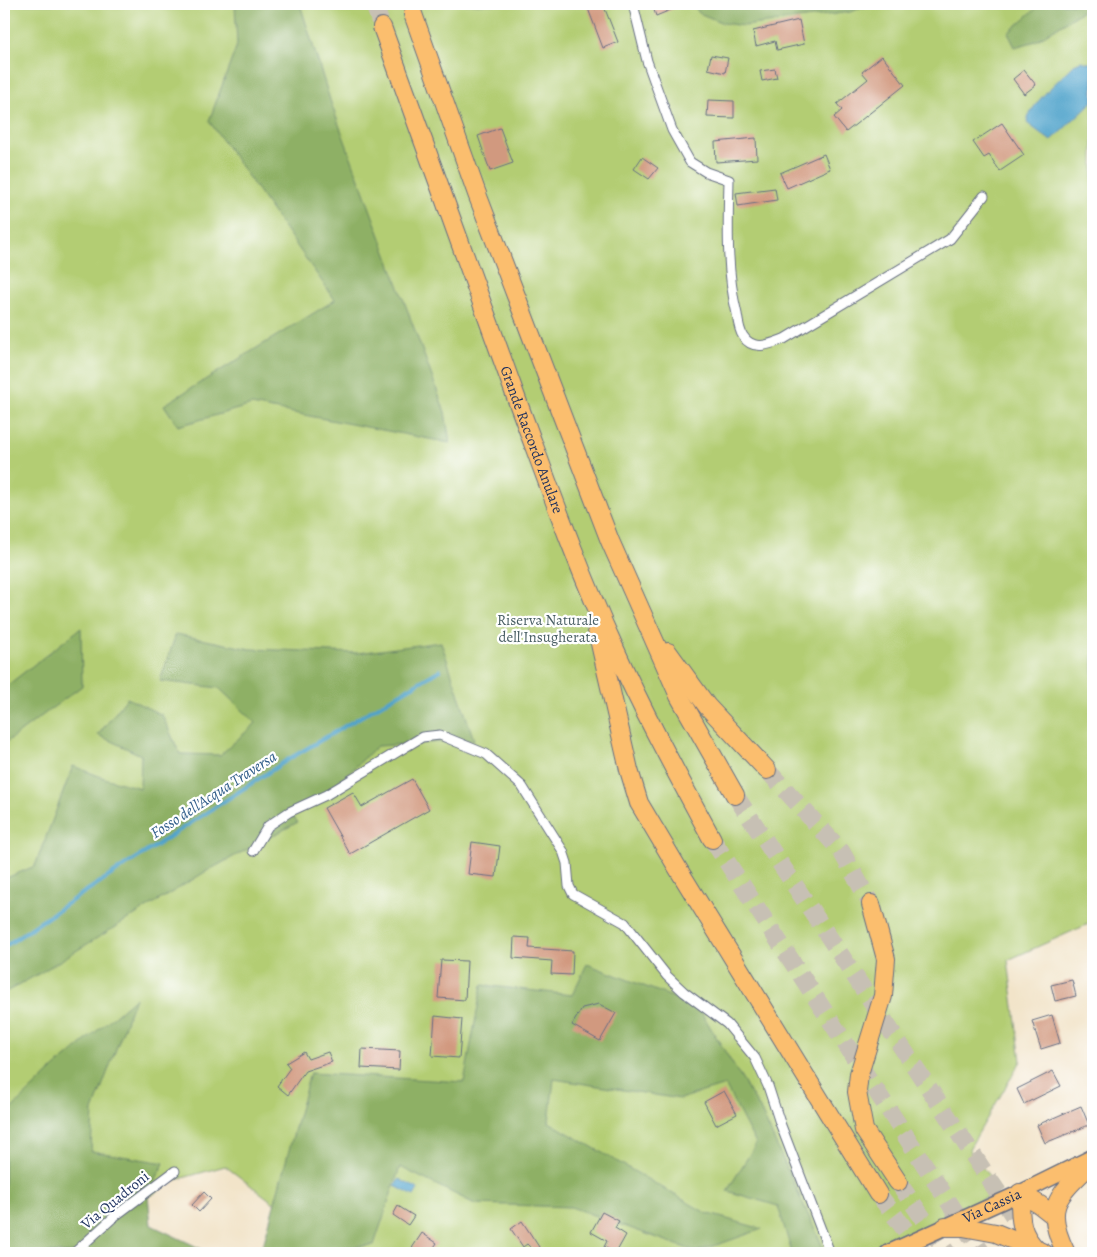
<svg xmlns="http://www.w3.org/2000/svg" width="1097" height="1257" font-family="Alegreya,serif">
<rect width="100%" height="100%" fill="#fff"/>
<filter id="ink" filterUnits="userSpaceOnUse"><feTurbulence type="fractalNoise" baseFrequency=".02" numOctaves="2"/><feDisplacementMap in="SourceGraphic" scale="10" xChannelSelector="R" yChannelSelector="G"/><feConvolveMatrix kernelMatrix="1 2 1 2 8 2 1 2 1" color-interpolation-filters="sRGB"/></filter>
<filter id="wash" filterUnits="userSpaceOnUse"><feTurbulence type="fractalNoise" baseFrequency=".0096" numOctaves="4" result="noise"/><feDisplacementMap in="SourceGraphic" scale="20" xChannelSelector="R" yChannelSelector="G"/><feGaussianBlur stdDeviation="1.12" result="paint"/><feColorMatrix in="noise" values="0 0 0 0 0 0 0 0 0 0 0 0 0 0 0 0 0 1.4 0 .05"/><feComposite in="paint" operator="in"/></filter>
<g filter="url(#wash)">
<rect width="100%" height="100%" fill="#f2e4c9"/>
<!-- green -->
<path fill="#b3cd73" stroke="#677e68" d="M 4,4 L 1093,4 L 1093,922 L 1008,960 L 1021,1061 L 969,1149 L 1000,1191 L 875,1253 L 340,1253 L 225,1166 L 172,1181 L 70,1253 L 4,1253 Z"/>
<!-- forest -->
<g fill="#8eb065" stroke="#547062">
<path d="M 235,4 L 300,4 L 331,103 L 445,412 L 450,443 L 252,405 L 178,426 L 164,405 L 335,300 L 209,121 L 237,45 Z"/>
<path d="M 693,4 L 874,4 L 850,12 L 744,26 L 723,23 L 699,13 Z"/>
<path d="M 1041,4 L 1093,4 L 1036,41 L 1015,47 L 1008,33 Z"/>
<path d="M 81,628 L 82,686 L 4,744 L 4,688 Z"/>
<path d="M 176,634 L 250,649 L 358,653 L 441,642 L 474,740 L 377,746 L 326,795 L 289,813 L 298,822 L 205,872 L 40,973 L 4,993 L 4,879 L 35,866 L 73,766 L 104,778 L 140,788 L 141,755 L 98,735 L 127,698 L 162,715 L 180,754 L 220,755 L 256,723 L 219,688 L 160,681 Z"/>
<path d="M 587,964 L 698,1007 L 760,1109 L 823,1247 L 824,1253 L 792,1253 L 778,1206 L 727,1191 L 756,1144 L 725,1085 L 680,1099 L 554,1079 L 549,1122 L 706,1213 L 762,1229 L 697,1252 L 571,1207 L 475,1204 L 400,1167 L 374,1245 L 279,1253 L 261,1253 L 310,1073 L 464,1082 L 482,985 L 572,995 Z"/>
<path d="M 135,998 L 93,1111 L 91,1151 L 164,1163 L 148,1195 L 151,1225 L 210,1253 L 4,1253 L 4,1116 L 56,1066 Z"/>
</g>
<!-- water -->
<g fill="#4fa3cb" stroke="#356994">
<path d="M 1081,61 L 1093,64 L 1093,101 L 1051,141 L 1027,123 C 1029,104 1063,77 1076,63 Z"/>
<path d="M 399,1179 L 418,1189 L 414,1196 L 395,1186 Z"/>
</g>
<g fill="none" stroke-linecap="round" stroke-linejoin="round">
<!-- stream -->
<path stroke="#4fa3cb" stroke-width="4" d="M 4,947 L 74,899 L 289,759 L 440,670"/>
</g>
<g id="blocks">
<!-- building -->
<g fill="#d1997f">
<path d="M 593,4 L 603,4 L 618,42 L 603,48 L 587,6 Z"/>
<path d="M 652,4 L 685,4 L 656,16 Z"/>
<path d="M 799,20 L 804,44 L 777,50 L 775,41 L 756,46 L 753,31 Z"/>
<path d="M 711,55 L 728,58 L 725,73 L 708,69 Z"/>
<path d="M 882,56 L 905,85 L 846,132 L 834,117 L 842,110 L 837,104 L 868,79 L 862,72 Z"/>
<path d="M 775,69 L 777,78 L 762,81 L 760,71 Z"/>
<path d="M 1024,70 L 1036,85 L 1024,94 L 1013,79 Z"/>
<path d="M 708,100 L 734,101 L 734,118 L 707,117 Z"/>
<path d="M 1002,123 L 1024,155 L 1000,171 L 989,155 L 984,158 L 973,142 Z"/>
<path d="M 500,128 L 513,163 L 490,171 L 478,136 Z"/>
<path d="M 756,138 L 757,159 L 716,162 L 715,142 Z"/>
<path d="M 824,154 L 830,169 L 787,188 L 780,173 Z"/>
<path d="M 642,157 L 658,168 L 649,179 L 634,169 Z"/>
<path d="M 775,188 L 777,200 L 738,206 L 736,193 Z"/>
<path d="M 412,779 L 429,809 L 350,854 L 324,808 L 353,792 L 362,807 Z"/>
<path d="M 472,842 L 500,846 L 496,877 L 468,874 Z"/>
<path d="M 514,937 L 530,938 L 529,948 L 573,951 L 572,975 L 551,974 L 552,961 L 513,958 Z"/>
<path d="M 441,960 L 467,961 L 465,1000 L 438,998 Z"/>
<path d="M 1072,980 L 1076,996 L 1055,1001 L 1051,985 Z"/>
<path d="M 599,1004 L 616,1013 L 600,1041 L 572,1025 L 582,1008 Z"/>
<path d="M 1052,1015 L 1060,1043 L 1041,1049 L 1032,1021 Z"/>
<path d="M 435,1016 L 462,1019 L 459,1058 L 432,1056 Z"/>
<path d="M 362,1049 L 400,1051 L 399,1070 L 361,1068 Z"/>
<path d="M 304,1052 L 308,1059 L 328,1052 L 332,1062 L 305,1071 L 288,1095 L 277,1086 L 290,1068 L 286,1063 Z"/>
<path d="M 1053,1071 L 1061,1086 L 1024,1104 L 1017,1089 Z"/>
<path d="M 724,1091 L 737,1114 L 716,1125 L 704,1102 Z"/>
<path d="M 1081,1106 L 1089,1125 L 1045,1143 L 1037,1125 Z"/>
<path d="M 204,1192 L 211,1199 L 199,1212 L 192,1205 Z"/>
<path d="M 398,1206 L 414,1216 L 408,1225 L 393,1215 Z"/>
<path d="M 602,1212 L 619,1221 L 615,1228 L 626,1235 L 616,1253 L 604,1247 L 607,1241 L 591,1232 Z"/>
<path d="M 522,1221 L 543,1253 L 536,1253 L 527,1244 L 523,1247 L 511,1229 Z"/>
<path d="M 422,1233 L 437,1243 L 430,1253 L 419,1253 L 412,1248 Z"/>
</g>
</g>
</g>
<g filter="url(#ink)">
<use href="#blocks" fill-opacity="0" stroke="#666e83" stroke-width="1"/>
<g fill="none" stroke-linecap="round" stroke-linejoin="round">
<!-- highway-tunnel -->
<g stroke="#c7c0b4" stroke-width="18" stroke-dasharray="18 9" stroke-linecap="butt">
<path d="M 374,4 L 382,27"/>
<path d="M 767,770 L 841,851 L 871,904"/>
<path d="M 735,795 L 1024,1232"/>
<path d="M 712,839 L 982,1253"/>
<path d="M 898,1182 L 947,1253"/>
<path d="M 878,1194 L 923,1253"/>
</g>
<defs>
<g id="street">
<path d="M 633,4 L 647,61 L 672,130 L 690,162 L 706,172 L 729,180 C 728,225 726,270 737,314 C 738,321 739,330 743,336 C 753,352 771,344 784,339 L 950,239 L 984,196"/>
<path d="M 253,851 L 268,826 L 289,812 L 326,795 L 422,737 L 440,735 L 486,754 L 522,786 L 563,851 L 567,863 L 569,886 L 573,894 L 625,923 L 667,976 L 684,992 L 727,1024 L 755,1058 L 768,1086 L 780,1123 L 830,1253"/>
<path d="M 74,1253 L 115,1216 L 175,1171"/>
</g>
<g id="primary">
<path id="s1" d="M 888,1253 L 1020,1193 L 1093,1157"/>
</g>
<g id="highway">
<path d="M 413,14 L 477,194 L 610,541 L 679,696 L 735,795"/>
<path id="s2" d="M 382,27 C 427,151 472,276 517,400 C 548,483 577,566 614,647 C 643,712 678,776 712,839"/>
<path d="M 596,626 L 629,770 L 639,803 L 680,872 L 878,1194"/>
<path d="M 668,652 L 707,706 L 767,770"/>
<path d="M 871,904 L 886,959 L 883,996 L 859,1074 L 857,1092 L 864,1130 L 898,1182"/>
<path d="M 1020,1193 C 1020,1217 1019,1233 1037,1250"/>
<path d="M 1020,1193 L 1040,1205 L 1054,1216"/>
<path d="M 945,1227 L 963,1227 L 996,1233 L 1044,1253"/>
<path d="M 1066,1253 C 1042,1205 1059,1195 1093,1162"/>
</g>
</defs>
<!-- street casing -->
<use href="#street" stroke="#666e83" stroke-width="11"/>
<!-- primary casing -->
<use href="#primary" stroke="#666e83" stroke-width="18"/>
<!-- highway casing -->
<use href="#highway" stroke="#666e83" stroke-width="20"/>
<!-- street -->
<use href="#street" stroke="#fff" stroke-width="9"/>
<!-- primary -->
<use href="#primary" stroke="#fbbe6e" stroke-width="15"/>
<!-- highway -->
<use href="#highway" stroke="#fbbe6e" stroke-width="18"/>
</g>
</g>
<g text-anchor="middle" stroke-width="4.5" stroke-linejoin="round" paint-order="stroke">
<!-- street labels -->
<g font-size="15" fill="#1b2f5e" stroke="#fff">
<text dy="5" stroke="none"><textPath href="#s2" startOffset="439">Grande Raccordo Anulare</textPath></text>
<text transform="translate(115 1200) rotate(-39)" y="5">Via Quadroni</text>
<text dy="5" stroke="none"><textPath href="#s1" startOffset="114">Via Cassia</textPath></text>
</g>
<!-- park labels -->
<g font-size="15" fill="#495e64" stroke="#fff">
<text x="548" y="625">Riserva Naturale<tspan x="548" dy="17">dell'Insugherata</tspan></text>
</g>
<!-- water labels -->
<g font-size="16" font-style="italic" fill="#305d8a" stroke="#fff">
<text transform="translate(213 794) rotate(-33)" y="6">Fosso dell'Acqua Traversa</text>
</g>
</g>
<!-- margin -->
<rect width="1097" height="1257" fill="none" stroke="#fff" stroke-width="20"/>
</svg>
